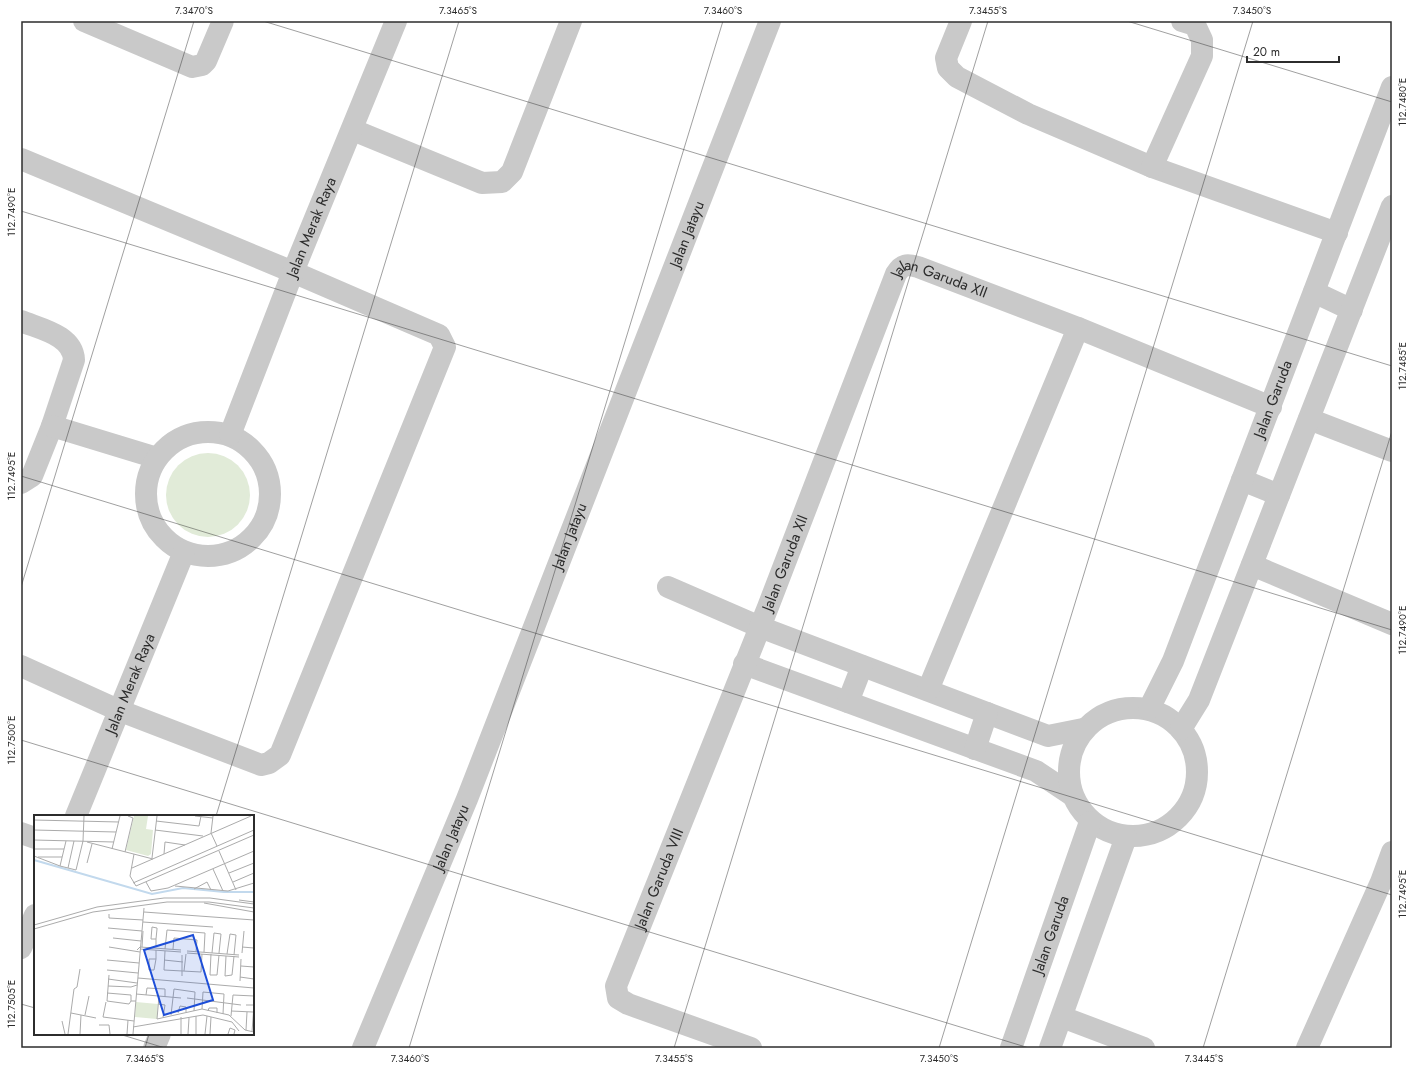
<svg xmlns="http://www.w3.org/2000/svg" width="1413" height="1069" font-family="Jost,sans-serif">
<rect width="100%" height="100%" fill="#fff"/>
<!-- green -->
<circle fill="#e1ebd8" cx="208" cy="495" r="42"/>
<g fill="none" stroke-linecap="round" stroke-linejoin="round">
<!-- minor -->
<g stroke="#c9c9c9" stroke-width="22">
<path d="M 84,21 L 192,67 L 202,65 L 206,61 L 223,21"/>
<path d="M 961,21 L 946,58 L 948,68 L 957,77 L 1028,114 L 1152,167 L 1337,233"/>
<path d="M 353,130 L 482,183 L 502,182 L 512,172 L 571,21"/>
<path d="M 21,159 L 293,272 L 439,335 L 445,347 L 280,755 L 269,763 L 261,765 L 118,710 L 21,666"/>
<path d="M 1152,167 L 1202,56 L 1202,40 L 1195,25 L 1182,21"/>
<path d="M 1314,292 L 1352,310"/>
<path d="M 21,321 C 40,329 73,335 74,360 L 52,426 L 32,476 L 21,483"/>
<path d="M 1309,419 L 1392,451"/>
<path d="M 52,426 L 157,458"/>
<circle cx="208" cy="494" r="62"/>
<path id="s1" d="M 230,435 L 293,272 L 396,21"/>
<path d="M 1242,480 L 1279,495"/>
<path d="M 1252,565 L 1392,624"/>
<path d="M 668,587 L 760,627 L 1048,736 L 1083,729"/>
<path d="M 744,664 L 1036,771 L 1072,795"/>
<path d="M 928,690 L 1078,328"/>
<path d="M 848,702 L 862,666"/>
<circle cx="1133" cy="772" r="64"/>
<path id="s2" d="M 1149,709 L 1173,661 L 1392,87"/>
<path d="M 1181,729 L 1199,700 L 1392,206"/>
<path d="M 975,749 L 987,713"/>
<path id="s3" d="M 76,816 L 184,552"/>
<path d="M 21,833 L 35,838"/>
<path d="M 21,948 L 35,915"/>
<path d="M 1062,1017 L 1144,1048"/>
<path d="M 154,1048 L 160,1034"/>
<path id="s4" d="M 363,1048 L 467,799 L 770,21"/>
<path id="s5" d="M 751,1048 L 628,1004 L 618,998 L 616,986 L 768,607 L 896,274 C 902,264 907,264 918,267 L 1078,328 L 1271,407"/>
<path id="s6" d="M 1011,1048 L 1090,822"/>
<path d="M 1050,1048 L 1126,837"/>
<path d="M 1307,1048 L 1381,882 L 1392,852"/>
</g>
</g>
<!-- ticks -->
<path fill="none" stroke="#2c2c2c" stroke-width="1" stroke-opacity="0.45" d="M 263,21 L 1392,366M 1127,21 L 1392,102M 21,211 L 1392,630M 21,476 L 1392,895M 21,587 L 194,21M 21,740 L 1029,1048M 216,816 L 459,21M 21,1004 L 35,1008M 119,1034 L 165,1048M 145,1048 L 149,1034M 409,1048 L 723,21M 674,1048 L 988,21M 939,1048 L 1253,21M 1203,1048 L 1392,431"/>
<g text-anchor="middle" stroke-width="4" stroke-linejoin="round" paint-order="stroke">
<!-- street labels -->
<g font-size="15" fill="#2c2c2c" stroke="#fff">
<text dy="5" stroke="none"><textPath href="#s1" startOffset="223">Jalan Merak Raya</textPath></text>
<text dy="5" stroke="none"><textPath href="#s4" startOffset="876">Jalan Jatayu</textPath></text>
<text dy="5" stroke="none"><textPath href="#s5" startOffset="968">Jalan Garuda XII</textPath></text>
<text dy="5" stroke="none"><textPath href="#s2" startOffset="334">Jalan Garuda</textPath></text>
<text dy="5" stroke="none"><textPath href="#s4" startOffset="552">Jalan Jatayu</textPath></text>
<text dy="5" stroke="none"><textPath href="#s5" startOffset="610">Jalan Garuda XII</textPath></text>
<text dy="5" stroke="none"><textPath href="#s3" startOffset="143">Jalan Merak Raya</textPath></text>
<text dy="5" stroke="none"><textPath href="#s4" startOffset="228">Jalan Jatayu</textPath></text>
<text dy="5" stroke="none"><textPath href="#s5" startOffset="270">Jalan Garuda VIII</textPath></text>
<text dy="5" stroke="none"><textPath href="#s6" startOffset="120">Jalan Garuda</textPath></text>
</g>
</g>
<!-- overview -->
<g transform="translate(34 815)">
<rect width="220" height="220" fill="#fff"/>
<path d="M 100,1 L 114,1 L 112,14 L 119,15 L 117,39 L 114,41 L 92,35 ZM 102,187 L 124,189 L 123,204 L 101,202 Z" fill="#e1ebd8"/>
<path fill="none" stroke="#c2d9ed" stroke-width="2" d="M 0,45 L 118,79 L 149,73 L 190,77 L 220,77"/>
<path fill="none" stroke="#ababab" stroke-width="1" d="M 161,1 L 179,3M 179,1 L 177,18 L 183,31M 0,5 L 85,7M 122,6 L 165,11 L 167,1M 0,15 L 82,17M 121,15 L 169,21M 0,25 L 80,27M 32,26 L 26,51 L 34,53M 40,26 L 34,53 L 42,55 L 49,26 L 50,1M 53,27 L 119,44M 0,34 L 30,34M 78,34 L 86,1M 185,36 L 202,75M 91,37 L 99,3 L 94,1M 100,39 L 96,61 L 102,71 L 220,20M 130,39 L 131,27 L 151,30M 0,41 L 26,51M 4,42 L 28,42M 118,43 L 123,1M 53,48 L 58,29M 98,53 L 217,1M 179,54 L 189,76M 195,58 L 220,48M 112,67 L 117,76 L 134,73 L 220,36M 199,67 L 220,58M 99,68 L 220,15M 141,71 L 194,76 L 220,68M 160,74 L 173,67 L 177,75M 205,85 L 220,87M 170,88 L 220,97M 110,97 L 220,105M 75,99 L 75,103 L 109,105M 109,107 L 179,112M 0,110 L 63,92 L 130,83 L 176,83 L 220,89M 74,113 L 108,116M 0,114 L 59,97 L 133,87 L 175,87 L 220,93M 79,123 L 107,126M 75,132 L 106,137M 108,132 L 109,116M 122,132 L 122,124 L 123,114 L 123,113 L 118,112 L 117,124 L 122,124M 208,132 L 220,133M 106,134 L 147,137M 131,134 L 133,115 L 171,118 L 170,137M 139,134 L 140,123 L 151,124 L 163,125 L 162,137M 103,135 L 106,132 L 147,135M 131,136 L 130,155 L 167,157 L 168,139M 153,136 L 205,140M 153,138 L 205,142M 178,138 L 180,118 L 187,119 L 185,138M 208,138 L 210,116M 177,139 L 176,160 L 183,160 L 185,140M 193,139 L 196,119 L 202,120 L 200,140M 192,141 L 191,161 L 198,160 L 200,141M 122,144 L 115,144 L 115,155 L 120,155 L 122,144 L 122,135M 73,145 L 105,148M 130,145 L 149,147M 207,151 L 220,152M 73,155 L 104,158M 150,156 L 152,139M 75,160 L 73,186 L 95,189 L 97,186 L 102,186M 148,161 L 148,140M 206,162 L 220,164M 104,163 L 220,173M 74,164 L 103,168M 206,166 L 207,144M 74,171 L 97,172 L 103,170M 73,178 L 97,180 L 97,186M 102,179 L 147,183M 112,180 L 113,173 L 131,174 L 131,182M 125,181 L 123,204 L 168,194 L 195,200 L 211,215 L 220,217M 153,183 L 207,190M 72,187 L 69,202 L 100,206M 124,189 L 131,190 L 129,202M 212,190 L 220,190 L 218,217M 168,194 L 169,177 L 190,179 L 189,199M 174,196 L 175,193 L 183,193 L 183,198M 197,196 L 219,197M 37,198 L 62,203M 144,198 L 146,191 L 152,192 L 152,197M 51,200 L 55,181M 137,200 L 140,174 L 161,177 L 160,196M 197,201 L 199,180 L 220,181M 147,202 L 147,219M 28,206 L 31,219M 65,210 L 75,210 L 76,219M 99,212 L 169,200 L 198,207 L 205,216M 212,215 L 213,197M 34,219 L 40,174 L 43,172 L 46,154M 46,219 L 47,200M 93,219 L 94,205M 99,219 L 110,93M 154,219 L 155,203M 162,219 L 162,201M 171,219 L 173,201M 176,219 L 177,202M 194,219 L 196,213 L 201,215 L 200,219"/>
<path fill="#1d4ed8" fill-opacity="0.15" stroke="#1d4ed8" stroke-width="2" d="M 159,120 L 179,185 L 130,200 L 110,135 Z"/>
<rect width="220" height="220" fill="none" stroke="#2c2c2c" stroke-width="2"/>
</g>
<!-- border -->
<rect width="1413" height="1069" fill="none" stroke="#ffffff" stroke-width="44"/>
<!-- scale -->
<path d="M1247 56v6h92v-6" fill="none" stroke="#2c2c2c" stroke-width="2"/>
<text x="1253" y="56" font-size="12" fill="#2c2c2c" stroke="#ffffff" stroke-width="3" paint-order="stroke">20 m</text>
<rect x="22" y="22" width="1369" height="1025" fill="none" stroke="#2c2c2c" stroke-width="1.5"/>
<g font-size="10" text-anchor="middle" fill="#2c2c2c">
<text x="194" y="14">7.3470°S</text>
<text x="458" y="14">7.3465°S</text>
<text x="723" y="14">7.3460°S</text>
<text x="988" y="14">7.3455°S</text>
<text x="1252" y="14">7.3450°S</text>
<text transform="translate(1402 102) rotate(-90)" y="4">112.7480°E</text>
<text transform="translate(11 212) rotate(-90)" y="4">112.7490°E</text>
<text transform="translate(1402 366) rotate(-90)" y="4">112.7485°E</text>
<text transform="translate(11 476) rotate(-90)" y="4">112.7495°E</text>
<text transform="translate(1402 630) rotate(-90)" y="4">112.7490°E</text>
<text transform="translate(11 740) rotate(-90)" y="4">112.7500°E</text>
<text transform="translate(1402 894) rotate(-90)" y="4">112.7495°E</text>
<text transform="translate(11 1004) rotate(-90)" y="4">112.7505°E</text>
<text x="145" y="1062">7.3465°S</text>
<text x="410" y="1062">7.3460°S</text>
<text x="674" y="1062">7.3455°S</text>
<text x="939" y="1062">7.3450°S</text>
<text x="1204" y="1062">7.3445°S</text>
</g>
</svg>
